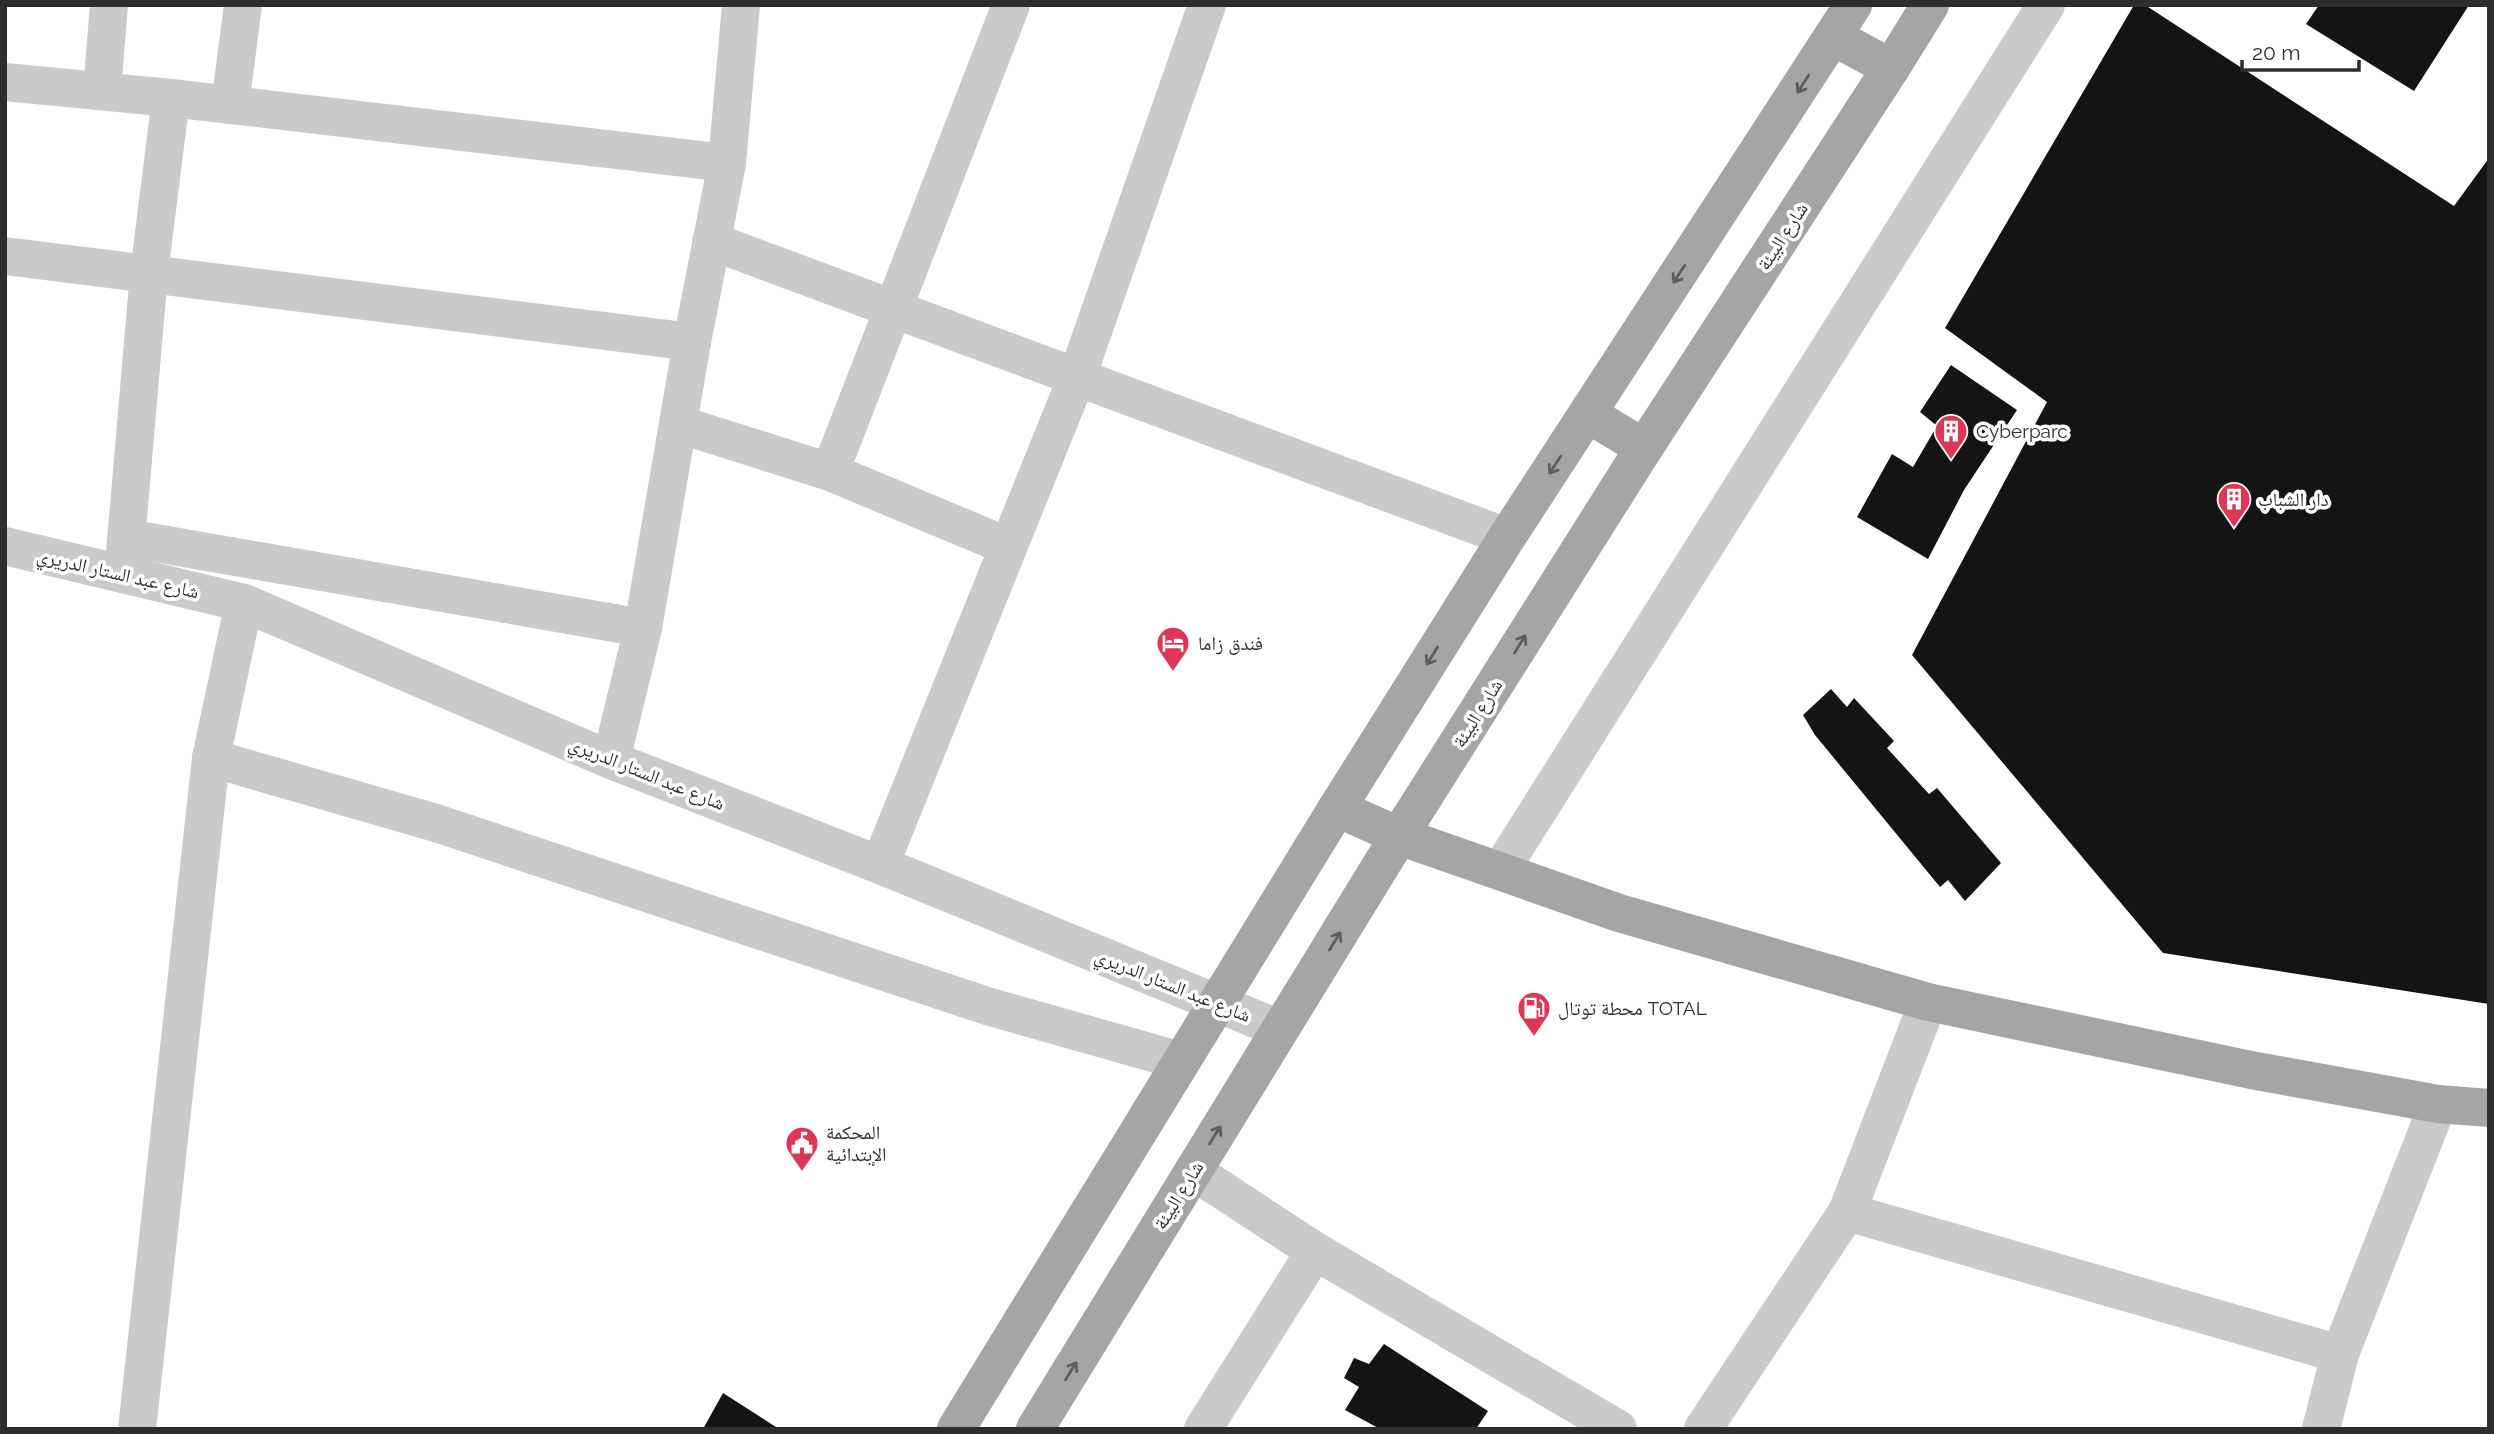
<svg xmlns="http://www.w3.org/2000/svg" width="2494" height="1434" font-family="Raleway,'Noto Naskh Arabic',sans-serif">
<rect width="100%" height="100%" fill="#fff"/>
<!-- building -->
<g fill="#141414">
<path d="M 2134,5 L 2145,5 L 2454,206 L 2489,158 L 2489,1004 L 2163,953 L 1912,655 L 2047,402 L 1945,328 Z"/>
<path d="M 2319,5 L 2469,5 L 2414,91 L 2306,24 Z"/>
<path d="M 1951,365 L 2017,410 L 1964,490 L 1928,559 L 1857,517 L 1892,454 L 1913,467 L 1937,426 L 1920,412 Z"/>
<path d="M 1831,689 L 1847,707 L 1854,698 L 1894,741 L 1887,748 L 1929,794 L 1937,788 L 2001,863 L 1965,901 L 1948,880 L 1940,887 L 1815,735 L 1803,715 Z"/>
<path d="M 1384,1344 L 1488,1411 L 1476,1429 L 1380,1429 L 1345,1410 L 1359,1387 L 1344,1378 L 1354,1358 L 1369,1364 Z"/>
<path d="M 723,1393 L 779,1429 L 703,1429 Z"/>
</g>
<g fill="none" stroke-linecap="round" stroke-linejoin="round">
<!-- minor -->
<g stroke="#cacaca" stroke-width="38">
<path d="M 5,82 L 171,98 L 727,163"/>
<path d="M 102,91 L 109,5"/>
<path d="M 230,105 L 243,5"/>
<path d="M 711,241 L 1507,537"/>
<path d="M 5,256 L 692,342"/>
<path d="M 678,424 L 830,472 L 1007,546"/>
<path d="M 830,472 L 1011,5"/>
<path d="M 127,538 L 643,628"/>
<path d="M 5,546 L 244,603 L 611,760 L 880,865 L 1280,1029"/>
<path d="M 124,564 L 149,273 L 171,98"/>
<path d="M 211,758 L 436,823 L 987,1006 L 1181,1061"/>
<path d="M 611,760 L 643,628 L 692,342 L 727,163 L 741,5"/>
<path d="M 880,865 L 1077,377 L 1207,5"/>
<path d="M 1500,871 L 2046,5"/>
<path d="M 1193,1171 L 1315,1251 L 1618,1429"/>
<path d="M 1847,1212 L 2340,1354"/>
<path d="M 137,1429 L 211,758 L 244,603"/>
<path d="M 1203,1429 L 1315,1251"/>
<path d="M 1703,1429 L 1847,1212 L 1928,1002"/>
<path d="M 2321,1429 L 2340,1354 L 2438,1104"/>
</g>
<!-- major -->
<g stroke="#a5a5a5" stroke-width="38">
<path d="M 1834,37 L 1891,68"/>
<path d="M 1588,414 L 1644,448"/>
<path d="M 1337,808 L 1399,836 L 1619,913 L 1928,1002 L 2251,1070 L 2438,1104 L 2489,1108"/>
<path d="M 956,1429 L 1337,808 L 1507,537 L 1853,5"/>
<path d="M 1035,1429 L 1399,836 L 1644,448 L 1891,68 L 1930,5"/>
</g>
</g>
<!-- one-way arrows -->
<defs><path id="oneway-shaft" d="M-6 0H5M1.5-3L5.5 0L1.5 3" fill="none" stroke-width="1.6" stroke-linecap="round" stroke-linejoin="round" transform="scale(1.75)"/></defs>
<g stroke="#5d5d5d">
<use href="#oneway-shaft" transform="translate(1803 84) rotate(123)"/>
<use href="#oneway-shaft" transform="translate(1679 274) rotate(123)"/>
<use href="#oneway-shaft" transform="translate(1555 465) rotate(123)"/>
<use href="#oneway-shaft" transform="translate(1520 644) rotate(-58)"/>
<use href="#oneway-shaft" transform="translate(1432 656) rotate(122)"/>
<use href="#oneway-shaft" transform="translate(1335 941) rotate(-58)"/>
<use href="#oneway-shaft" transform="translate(1215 1135) rotate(-58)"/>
<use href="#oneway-shaft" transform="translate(1071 1371) rotate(-58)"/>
</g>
<!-- icons -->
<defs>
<symbol id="building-pin" viewBox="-11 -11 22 30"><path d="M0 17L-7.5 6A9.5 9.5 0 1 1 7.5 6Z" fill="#dd3755" stroke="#fff"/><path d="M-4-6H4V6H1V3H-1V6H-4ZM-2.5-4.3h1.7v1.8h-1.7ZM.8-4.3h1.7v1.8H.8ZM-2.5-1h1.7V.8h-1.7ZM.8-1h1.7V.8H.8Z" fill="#fff"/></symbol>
<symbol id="hotel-pin" viewBox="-11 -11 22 30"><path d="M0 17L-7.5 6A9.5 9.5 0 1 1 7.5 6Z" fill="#dd3755" stroke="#fff"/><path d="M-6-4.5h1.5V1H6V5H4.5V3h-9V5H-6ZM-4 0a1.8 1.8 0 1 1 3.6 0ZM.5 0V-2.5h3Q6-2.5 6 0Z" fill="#fff"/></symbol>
<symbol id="fuel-pin" viewBox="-11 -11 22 30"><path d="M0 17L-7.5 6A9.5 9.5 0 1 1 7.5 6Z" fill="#dd3755" stroke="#fff"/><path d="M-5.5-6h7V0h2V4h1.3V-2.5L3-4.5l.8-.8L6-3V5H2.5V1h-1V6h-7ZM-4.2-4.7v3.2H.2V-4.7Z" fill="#fff"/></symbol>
<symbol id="civic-pin" viewBox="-11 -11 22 30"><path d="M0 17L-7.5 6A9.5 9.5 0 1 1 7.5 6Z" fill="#dd3755" stroke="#fff"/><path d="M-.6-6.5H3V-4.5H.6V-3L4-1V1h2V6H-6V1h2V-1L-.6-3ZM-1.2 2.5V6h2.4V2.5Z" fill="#fff"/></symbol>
</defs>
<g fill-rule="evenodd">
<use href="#building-pin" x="1932" y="412" width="38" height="52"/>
<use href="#building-pin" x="2215" y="480" width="38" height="52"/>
<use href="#hotel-pin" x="1154" y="624" width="38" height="52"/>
<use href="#fuel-pin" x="1515" y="989" width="38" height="52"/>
<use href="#civic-pin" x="783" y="1124" width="38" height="52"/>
</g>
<g text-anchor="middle" stroke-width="7" stroke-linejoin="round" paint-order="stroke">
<!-- street labels -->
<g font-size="19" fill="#2d2d2d" stroke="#fff">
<text transform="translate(1782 236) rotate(-57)" y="7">شارع البيئة</text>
<text transform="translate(118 573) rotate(13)" y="7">شارع عبد الستار الدريري</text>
<text transform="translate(1477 713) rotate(-58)" y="7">شارع البيئة</text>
<text transform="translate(647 773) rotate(22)" y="7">شارع عبد الستار الدريري</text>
<text transform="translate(1173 985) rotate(22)" y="7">شارع عبد الستار الدريري</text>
<text transform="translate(1178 1195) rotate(-58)" y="7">شارع البيئة</text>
</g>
<!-- poi labels -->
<g font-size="19" fill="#2d2d2d" stroke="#fff" text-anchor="start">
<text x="1976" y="438">Cyberparc</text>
<text x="2258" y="506">دار الشباب</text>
<text x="1198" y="650">فندق زاما</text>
<text x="1558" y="1015">محطة توتال TOTAL</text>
<text x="826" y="1139">المحكمة<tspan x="826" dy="22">الإبتدائية</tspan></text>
</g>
</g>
<!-- border -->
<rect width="2494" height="1434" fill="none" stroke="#2d2d2d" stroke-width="14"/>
<!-- scale -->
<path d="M2242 60v10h117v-10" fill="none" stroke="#2d2d2d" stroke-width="3.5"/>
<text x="2252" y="60" font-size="21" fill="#2d2d2d" stroke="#ffffff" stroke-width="5" paint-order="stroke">20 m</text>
</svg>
